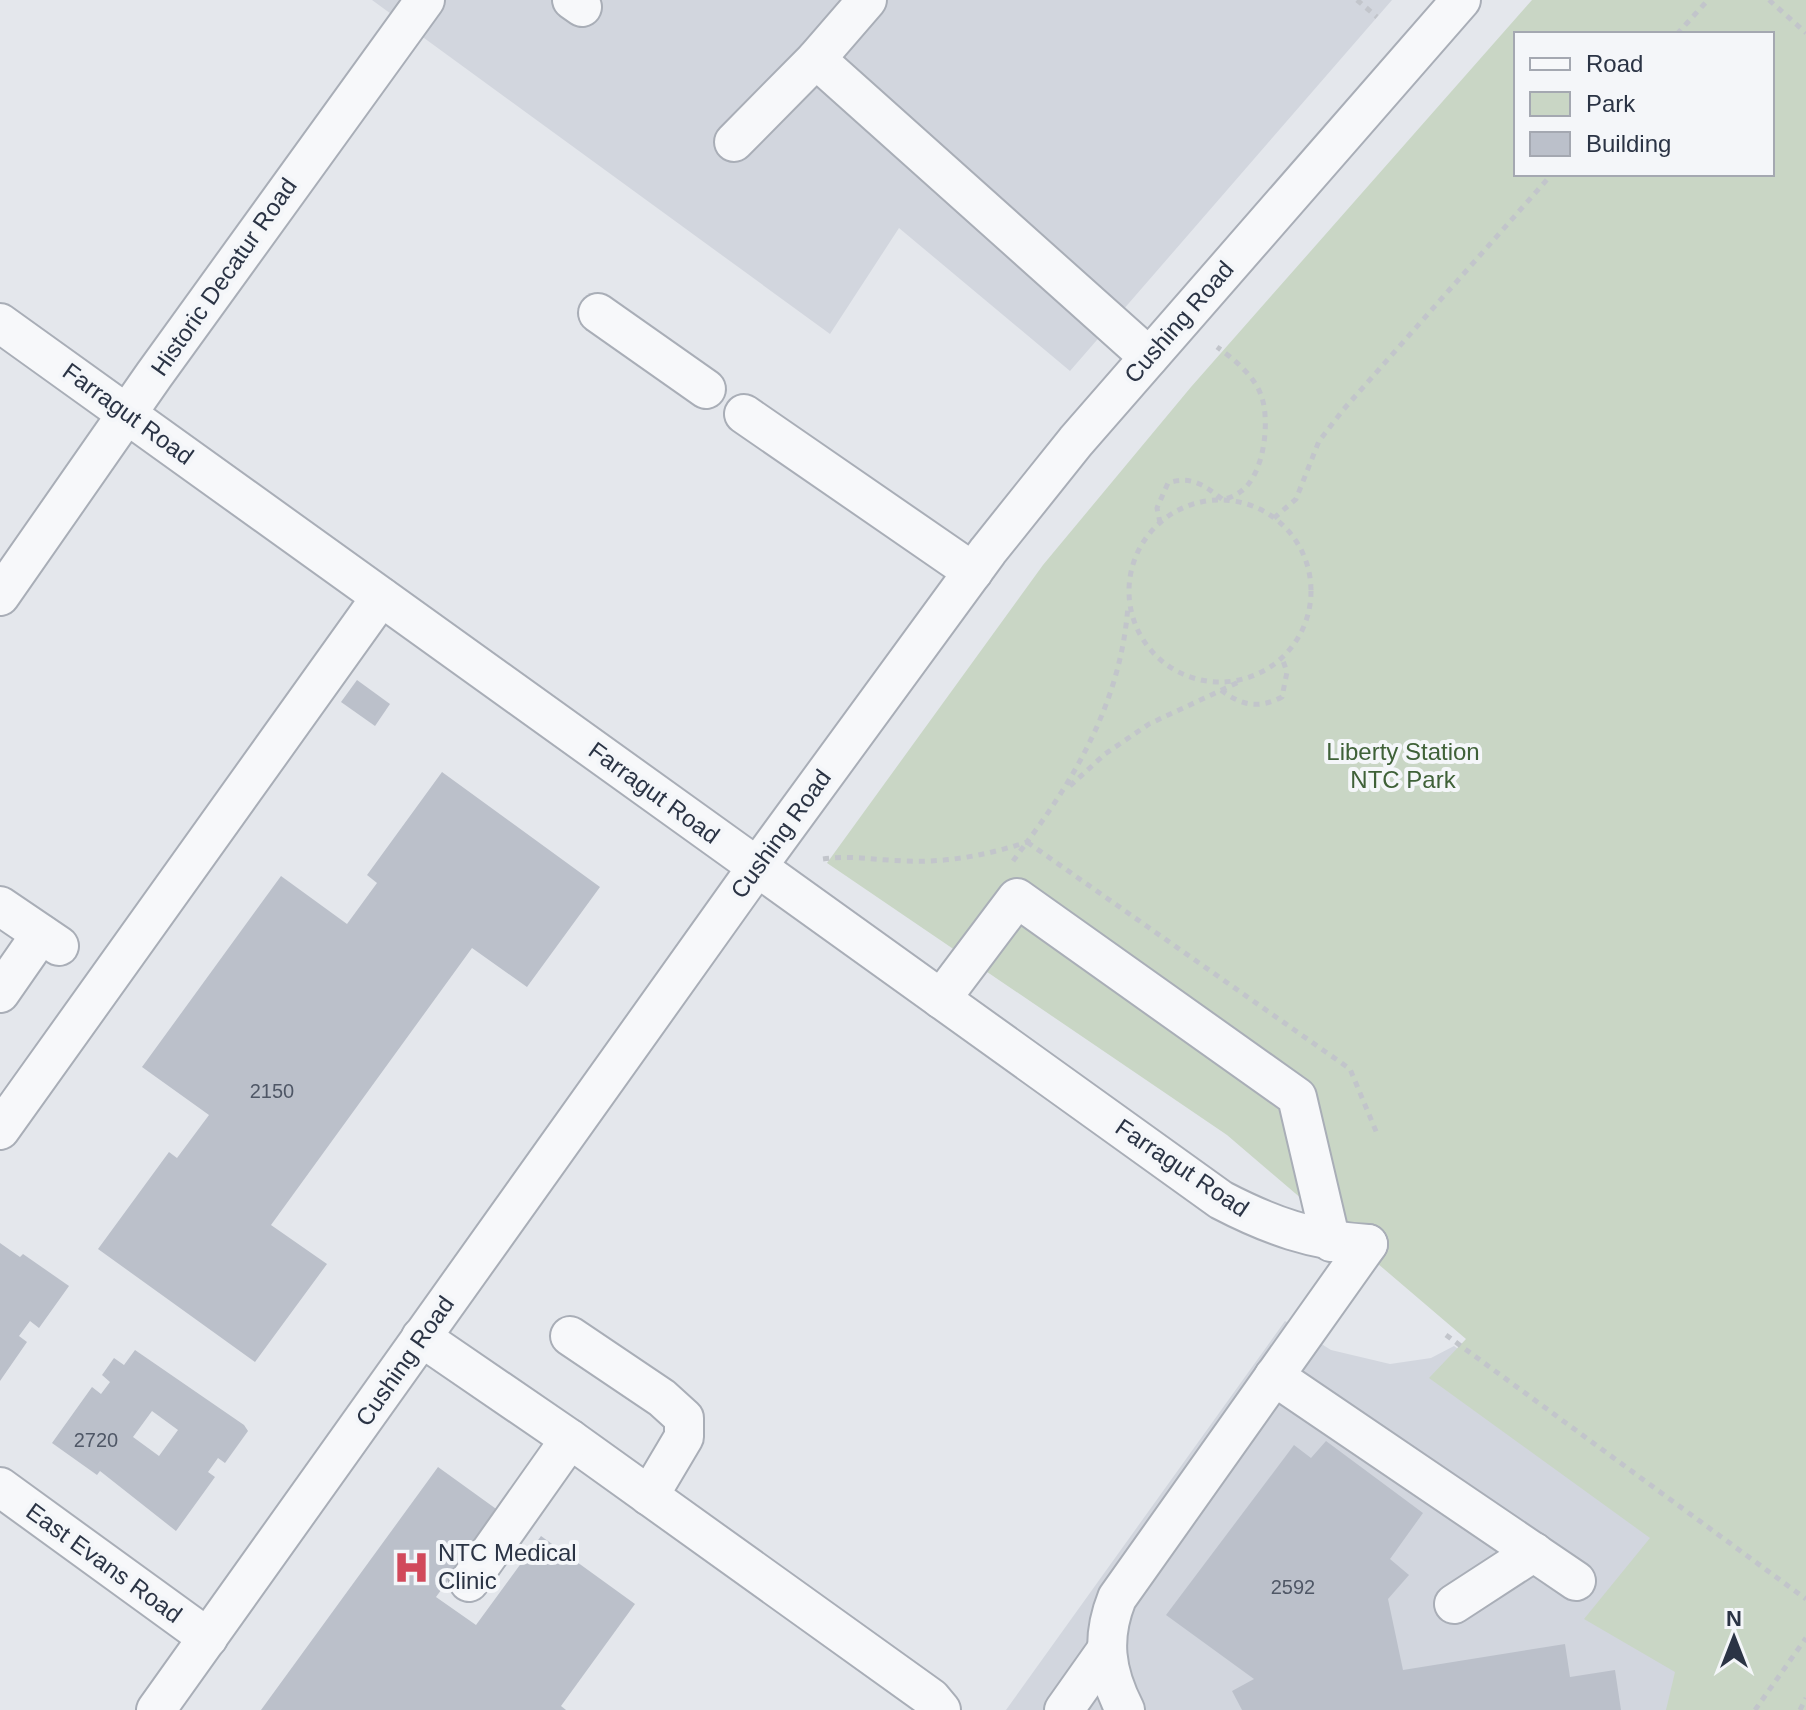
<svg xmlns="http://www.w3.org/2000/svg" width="1806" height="1710" font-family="Arial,sans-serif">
<rect width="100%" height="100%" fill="#e4e7ec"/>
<!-- built -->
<g fill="#d2d6de">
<path d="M 372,0 L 1392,0 L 1070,371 L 899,228 L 830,334 Z"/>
<path d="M 1285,1321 L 1331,1350 L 1390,1364 L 1431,1358 L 1454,1346 L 1806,1599 L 1806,1710 L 1006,1710 Z"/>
</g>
<!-- green -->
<path fill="#c9d6c5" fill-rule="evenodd" d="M 1532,0 L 1806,0 L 1806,1710 L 1666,1710 L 1675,1672 L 1584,1619 L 1650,1538 L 1429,1378 L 1466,1339 L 1227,1135 L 827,863 L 1043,565 L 1191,387 ZM 1516,34 L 1772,34 L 1772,174 L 1516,174 Z"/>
<!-- building -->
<g fill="#bbc0ca" fill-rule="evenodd">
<path d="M 357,680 L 390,704 L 375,726 L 341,702 Z"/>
<path d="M 442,772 L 600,887 L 527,987 L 472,948 L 271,1225 L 327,1264 L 255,1362 L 98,1249 L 169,1152 L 177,1158 L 209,1115 L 142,1067 L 281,876 L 347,924 L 377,883 L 367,875 Z"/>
<path d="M 0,1243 L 20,1257 L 23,1254 L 69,1286 L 39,1328 L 30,1321 L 19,1336 L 27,1342 L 0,1381 Z"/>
<path d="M 135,1350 L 244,1425 L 248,1431 L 225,1463 L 218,1458 L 208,1472 L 215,1477 L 176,1531 L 100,1471 L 97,1475 L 52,1443 L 92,1387 L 101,1394 L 110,1382 L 102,1375 L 114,1358 L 124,1365 ZM 152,1411 L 178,1430 L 159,1456 L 133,1437 Z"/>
<path d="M 1326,1441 L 1423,1513 L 1390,1559 L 1409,1575 L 1388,1599 L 1403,1670 L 1565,1644 L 1570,1677 L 1615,1670 L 1621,1710 L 1242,1710 L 1232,1691 L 1254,1679 L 1166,1615 L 1294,1445 L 1311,1458 Z"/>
<path d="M 438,1467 L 499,1511 L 436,1597 L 476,1625 L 541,1536 L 635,1604 L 561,1706 L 566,1710 L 261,1710 Z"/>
</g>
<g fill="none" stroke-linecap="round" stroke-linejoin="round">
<defs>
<g id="minor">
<path d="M 572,0 L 582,7"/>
<path d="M 816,59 L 1149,357"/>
<path d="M 734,142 L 816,59 L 867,0"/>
<path d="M 598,313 L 706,389"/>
<path d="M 0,323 L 1221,1200 C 1269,1225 1313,1241 1368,1244"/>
<path d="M 744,414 L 973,572"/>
<path d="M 0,596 L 154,375 L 425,0"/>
<path d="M 0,906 L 59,946"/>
<path d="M 0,993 L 41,934"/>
<path d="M 941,999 L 1017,898 L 1297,1097 L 1331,1242"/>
<path d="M 0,1130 L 381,597"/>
<path d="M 570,1336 L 662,1398 L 684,1418 L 684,1437 L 649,1496"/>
<path d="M 421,1337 L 570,1439 L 931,1698 L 941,1710"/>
<path d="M 1274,1376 L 1576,1581"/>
<path d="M 0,1487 L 208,1638"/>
<path d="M 469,1582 L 570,1439"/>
<path d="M 1454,1604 L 1534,1552"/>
<path d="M 156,1710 L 757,867 L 988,551 L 1076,441 L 1461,0"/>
<path d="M 1064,1710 L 1105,1652"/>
<path d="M 1125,1710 C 1105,1671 1101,1638 1117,1598 L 1368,1244"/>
</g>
</defs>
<!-- minor casing -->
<use href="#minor" stroke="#a9aeb7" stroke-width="42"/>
<!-- path -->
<g stroke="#c2c5cb" stroke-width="5" stroke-dasharray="6 6" stroke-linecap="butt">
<path d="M 1357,0 L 1377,17"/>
<path d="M 1769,0 L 1806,33"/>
<path d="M 1677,34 L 1708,0"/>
<circle cx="1220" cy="591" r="91"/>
<path d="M 1274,518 L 1296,499 L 1319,441 L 1343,410 L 1552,174"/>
<path d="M 1160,523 L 1157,508 L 1168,483 C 1191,475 1206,486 1223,500 C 1228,498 1235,496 1240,492 C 1264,476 1270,423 1262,398 C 1256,377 1234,359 1217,347"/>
<path d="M 1221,690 C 1242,706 1259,709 1282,697 L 1287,672 L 1282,658"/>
<path d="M 1070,786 L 1105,754 L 1149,724 L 1241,681"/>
<path d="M 823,859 C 851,855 876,860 904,861 C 946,863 988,855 1027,842 C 1080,771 1122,695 1128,605"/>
<path d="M 1013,861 L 1027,842 L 1350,1069 L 1378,1136"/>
<path d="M 1446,1335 L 1806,1599"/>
<path d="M 1755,1710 L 1806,1638"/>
<path d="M 1800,1710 L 1806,1698"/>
</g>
<!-- minor -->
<use href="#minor" stroke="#f7f8fa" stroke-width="38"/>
</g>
<!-- icons -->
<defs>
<symbol id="hospital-bare" viewBox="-9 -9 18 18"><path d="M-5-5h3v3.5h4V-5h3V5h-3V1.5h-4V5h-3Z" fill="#d1495b" stroke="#f4f6f9" stroke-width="2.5" paint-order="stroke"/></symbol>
</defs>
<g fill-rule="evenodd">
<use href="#hospital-bare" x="386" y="1542" width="51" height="51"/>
</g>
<g text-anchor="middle" stroke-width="8" stroke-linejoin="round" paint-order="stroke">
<!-- number labels -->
<g font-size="20" fill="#4f5766">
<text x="272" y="1098">2150</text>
<text x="96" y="1447">2720</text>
<text x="1293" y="1594">2592</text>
</g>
<!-- street labels -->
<g font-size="24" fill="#2b3445" stroke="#f4f6f9">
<text transform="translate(224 277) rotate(-55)" y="8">Historic Decatur Road</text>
<text transform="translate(1179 322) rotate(-49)" y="8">Cushing Road</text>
<text transform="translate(128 414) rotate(36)" y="8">Farragut Road</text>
<text transform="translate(654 793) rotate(36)" y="8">Farragut Road</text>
<text transform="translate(781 834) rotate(-54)" y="8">Cushing Road</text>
<text transform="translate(1182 1168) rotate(34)" y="8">Farragut Road</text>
<text transform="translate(405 1361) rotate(-55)" y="8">Cushing Road</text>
<text transform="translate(104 1563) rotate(36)" y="8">East Evans Road</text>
</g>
<!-- park labels -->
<g font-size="24" fill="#3f6138" stroke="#f4f6f9">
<text x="1403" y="760">Liberty Station<tspan x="1403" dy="28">NTC Park</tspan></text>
</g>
<!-- poi labels -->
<g font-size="24" fill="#2b3445" stroke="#f4f6f9" text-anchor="start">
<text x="438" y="1561">NTC Medical<tspan x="438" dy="28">Clinic</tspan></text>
</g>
</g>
<!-- legend -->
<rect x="1514" y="32" width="260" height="144" fill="#f4f6f9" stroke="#a4a8b1" stroke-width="2"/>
<rect x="1530" y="58" width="40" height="12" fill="#f7f8fa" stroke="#a4a8b1" stroke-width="2"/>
<text x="1586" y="72" font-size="24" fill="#2b3445">Road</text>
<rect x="1530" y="92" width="40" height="24" fill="#c9d6c5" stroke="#a4a8b1" stroke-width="2"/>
<text x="1586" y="112" font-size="24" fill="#2b3445">Park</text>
<rect x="1530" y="132" width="40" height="24" fill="#bbc0ca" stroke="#a4a8b1" stroke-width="2"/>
<text x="1586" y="152" font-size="24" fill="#2b3445">Building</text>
<!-- north arrow -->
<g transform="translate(1734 1638)" stroke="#f4f6f9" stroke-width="6" paint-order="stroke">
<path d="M0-6L14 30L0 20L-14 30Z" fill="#2b3445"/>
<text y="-12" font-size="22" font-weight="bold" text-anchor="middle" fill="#2b3445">N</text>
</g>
</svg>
